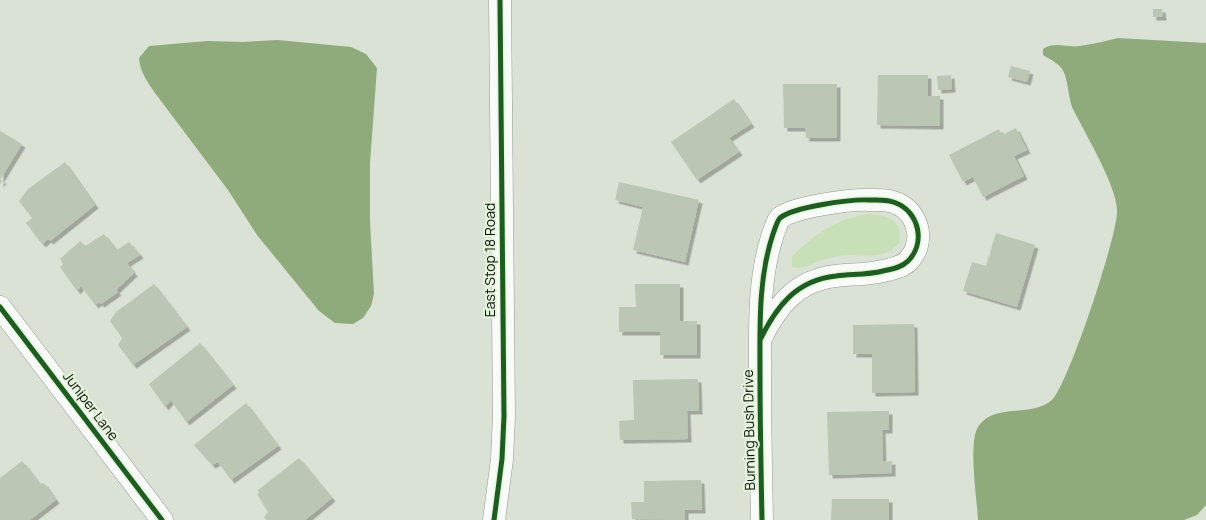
<svg xmlns="http://www.w3.org/2000/svg" width="1206" height="520" font-family="Manrope,sans-serif">
<defs>
<filter id="shadow"><feDropShadow dx="3.5" dy="3.5" stdDeviation="0" flood-color="#0004"/></filter>
</defs>
<rect width="100%" height="100%" fill="#dae2d5"/>
<!-- green -->
<path fill="#c8e0b7" d="M 871,214 C 889,216 904,221 899,243 C 886,259 868,255 849,255 C 840,255 831,258 822,260 C 812,263 802,271 792,267 L 792,257 C 813,235 840,216 871,214 Z"/>
<!-- water -->
<g fill="#8fab7c">
<path d="M 1118,38 L 1206,43 L 1206,505 L 1197,515 L 1184,520 L 978,520 C 977,499 968,444 978,427 C 994,402 1032,418 1052,400 C 1068,385 1117,237 1117,212 C 1118,187 1084,132 1072,107 C 1068,96 1068,77 1062,69 C 1058,63 1049,59 1043,55 L 1043,49 C 1054,41 1068,48 1080,46 C 1093,44 1106,41 1118,38 Z"/>
<path d="M 278,40 L 351,47 L 366,54 L 377,68 L 370,163 L 370,221 L 374,294 L 371,306 L 363,318 L 353,324 L 335,323 L 319,311 L 257,235 L 228,190 L 155,93 C 147,81 140,72 139,58 L 149,46 L 207,41 L 243,42 Z"/>
</g>
<!-- building -->
<g fill="#bbc6b4" filter="url(#shadow)">
<path d="M 1153,9 L 1162,9 L 1163,17 L 1153,17 Z"/>
<path d="M 1011,66 L 1030,71 L 1027,82 L 1008,77 Z"/>
<path d="M 878,75 L 928,75 L 928,96 L 940,96 L 940,126 L 877,125 Z"/>
<path d="M 951,75 L 952,89 L 938,90 L 937,76 Z"/>
<path d="M 783,84 L 837,84 L 837,138 L 806,138 L 805,128 L 784,128 Z"/>
<path d="M 734,99 L 751,124 L 729,138 L 739,152 L 697,180 L 671,142 Z"/>
<path d="M 1016,128 L 1027,150 L 1014,156 L 1024,176 L 983,197 L 973,177 L 963,182 L 949,155 L 999,129 L 1002,135 Z"/>
<path d="M 0,131 L 22,144 L 0,180 L 3,180 L 0,184 Z"/>
<path d="M 65,162 L 95,205 L 50,241 L 48,239 L 42,244 L 26,223 L 32,218 L 19,201 L 28,189 Z"/>
<path d="M 619,182 L 699,200 L 685,262 L 633,250 L 643,207 L 615,200 Z"/>
<path d="M 996,233 L 1035,245 L 1017,307 L 963,291 L 972,262 L 986,266 Z"/>
<path d="M 104,234 L 117,250 L 129,242 L 140,255 L 127,263 L 134,273 L 116,290 L 118,292 L 101,304 L 99,302 L 95,305 L 81,286 L 77,291 L 60,267 L 63,264 L 60,259 L 80,241 L 85,246 Z"/>
<path d="M 154,284 L 187,327 L 133,365 L 118,345 L 122,338 L 110,321 L 116,312 Z"/>
<path d="M 635,284 L 680,284 L 680,321 L 697,321 L 697,355 L 660,355 L 660,332 L 619,332 L 619,307 L 636,307 Z"/>
<path d="M 914,324 L 915,392 L 872,393 L 872,354 L 853,354 L 853,325 Z"/>
<path d="M 200,343 L 233,385 L 186,422 L 171,400 L 165,407 L 149,384 Z"/>
<path d="M 698,379 L 699,411 L 687,411 L 688,439 L 620,440 L 619,421 L 634,420 L 633,380 Z"/>
<path d="M 246,403 L 278,446 L 231,480 L 218,462 L 212,465 L 194,445 Z"/>
<path d="M 889,411 L 889,430 L 882,430 L 883,462 L 892,461 L 892,473 L 829,475 L 827,412 Z"/>
<path d="M 299,458 L 332,498 L 305,520 L 266,520 L 264,517 L 268,512 L 257,494 L 259,493 L 258,490 Z"/>
<path d="M 22,461 L 40,484 L 44,483 L 56,500 L 30,520 L 0,520 L 0,478 Z"/>
<path d="M 701,480 L 702,510 L 685,510 L 685,520 L 632,519 L 631,502 L 644,502 L 644,481 Z"/>
<path d="M 832,499 L 889,499 L 889,520 L 831,520 Z"/>
</g>
<g fill="none" stroke-linecap="round" stroke-linejoin="round">
<defs>
<g id="street">
<path d="M 0,307 L 162,520"/>
<path d="M 760,340 C 776,307 796,280 836,276 C 851,274 867,275 883,271 C 891,269 901,268 908,261 C 926,243 919,212 896,203 C 888,199 877,200 869,200 C 851,199 793,207 780,218 C 777,221 775,229 773,234 C 758,279 760,327 760,374 C 760,423 761,471 762,520"/>
</g>
<path id="secondary" d="M 494,520 L 502,459 L 504,416 L 500,0"/>
</defs>
<!-- street casing -->
<use href="#street" stroke="#959a91" stroke-width="23"/>
<!-- secondary casing -->
<use href="#secondary" stroke="#959a91" stroke-width="23"/>
<!-- street -->
<use href="#street" stroke="#f9fbf9" stroke-width="22"/>
<!-- secondary -->
<use href="#secondary" stroke="#f9fbf9" stroke-width="22"/>
<defs>
<g id="cycleway">
<path d="M 0,307 L 162,520"/>
<path d="M 760,340 C 776,307 796,280 836,276 C 851,274 867,275 883,271 C 891,269 901,268 908,261 C 926,243 919,212 896,203 C 888,199 877,200 869,200 C 851,199 793,207 780,218 C 777,221 775,229 773,234 C 758,279 760,327 760,374 C 760,423 761,471 762,520"/>
<path d="M 494,520 L 502,459 L 504,416 L 500,0"/>
</g>
</defs>
<!-- cycleway casing -->
<use href="#cycleway" stroke="#e6f4dd" stroke-width="8"/>
<!-- cycleway -->
<use href="#cycleway" stroke="#1b5e20" stroke-width="5"/>
</g>
<g text-anchor="middle" stroke-width="4" stroke-linejoin="round" paint-order="stroke">
<!-- street labels -->
<g font-size="14" fill="#0d120a" stroke="#e6f4dd">
<text transform="translate(490 260) rotate(-90)" y="5">East Stop 18 Road</text>
<text transform="translate(91 406) rotate(53)" y="5">Juniper Lane</text>
<text transform="translate(749 430) rotate(-91)" y="5">Burning Bush Drive</text>
</g>
</g>
</svg>
